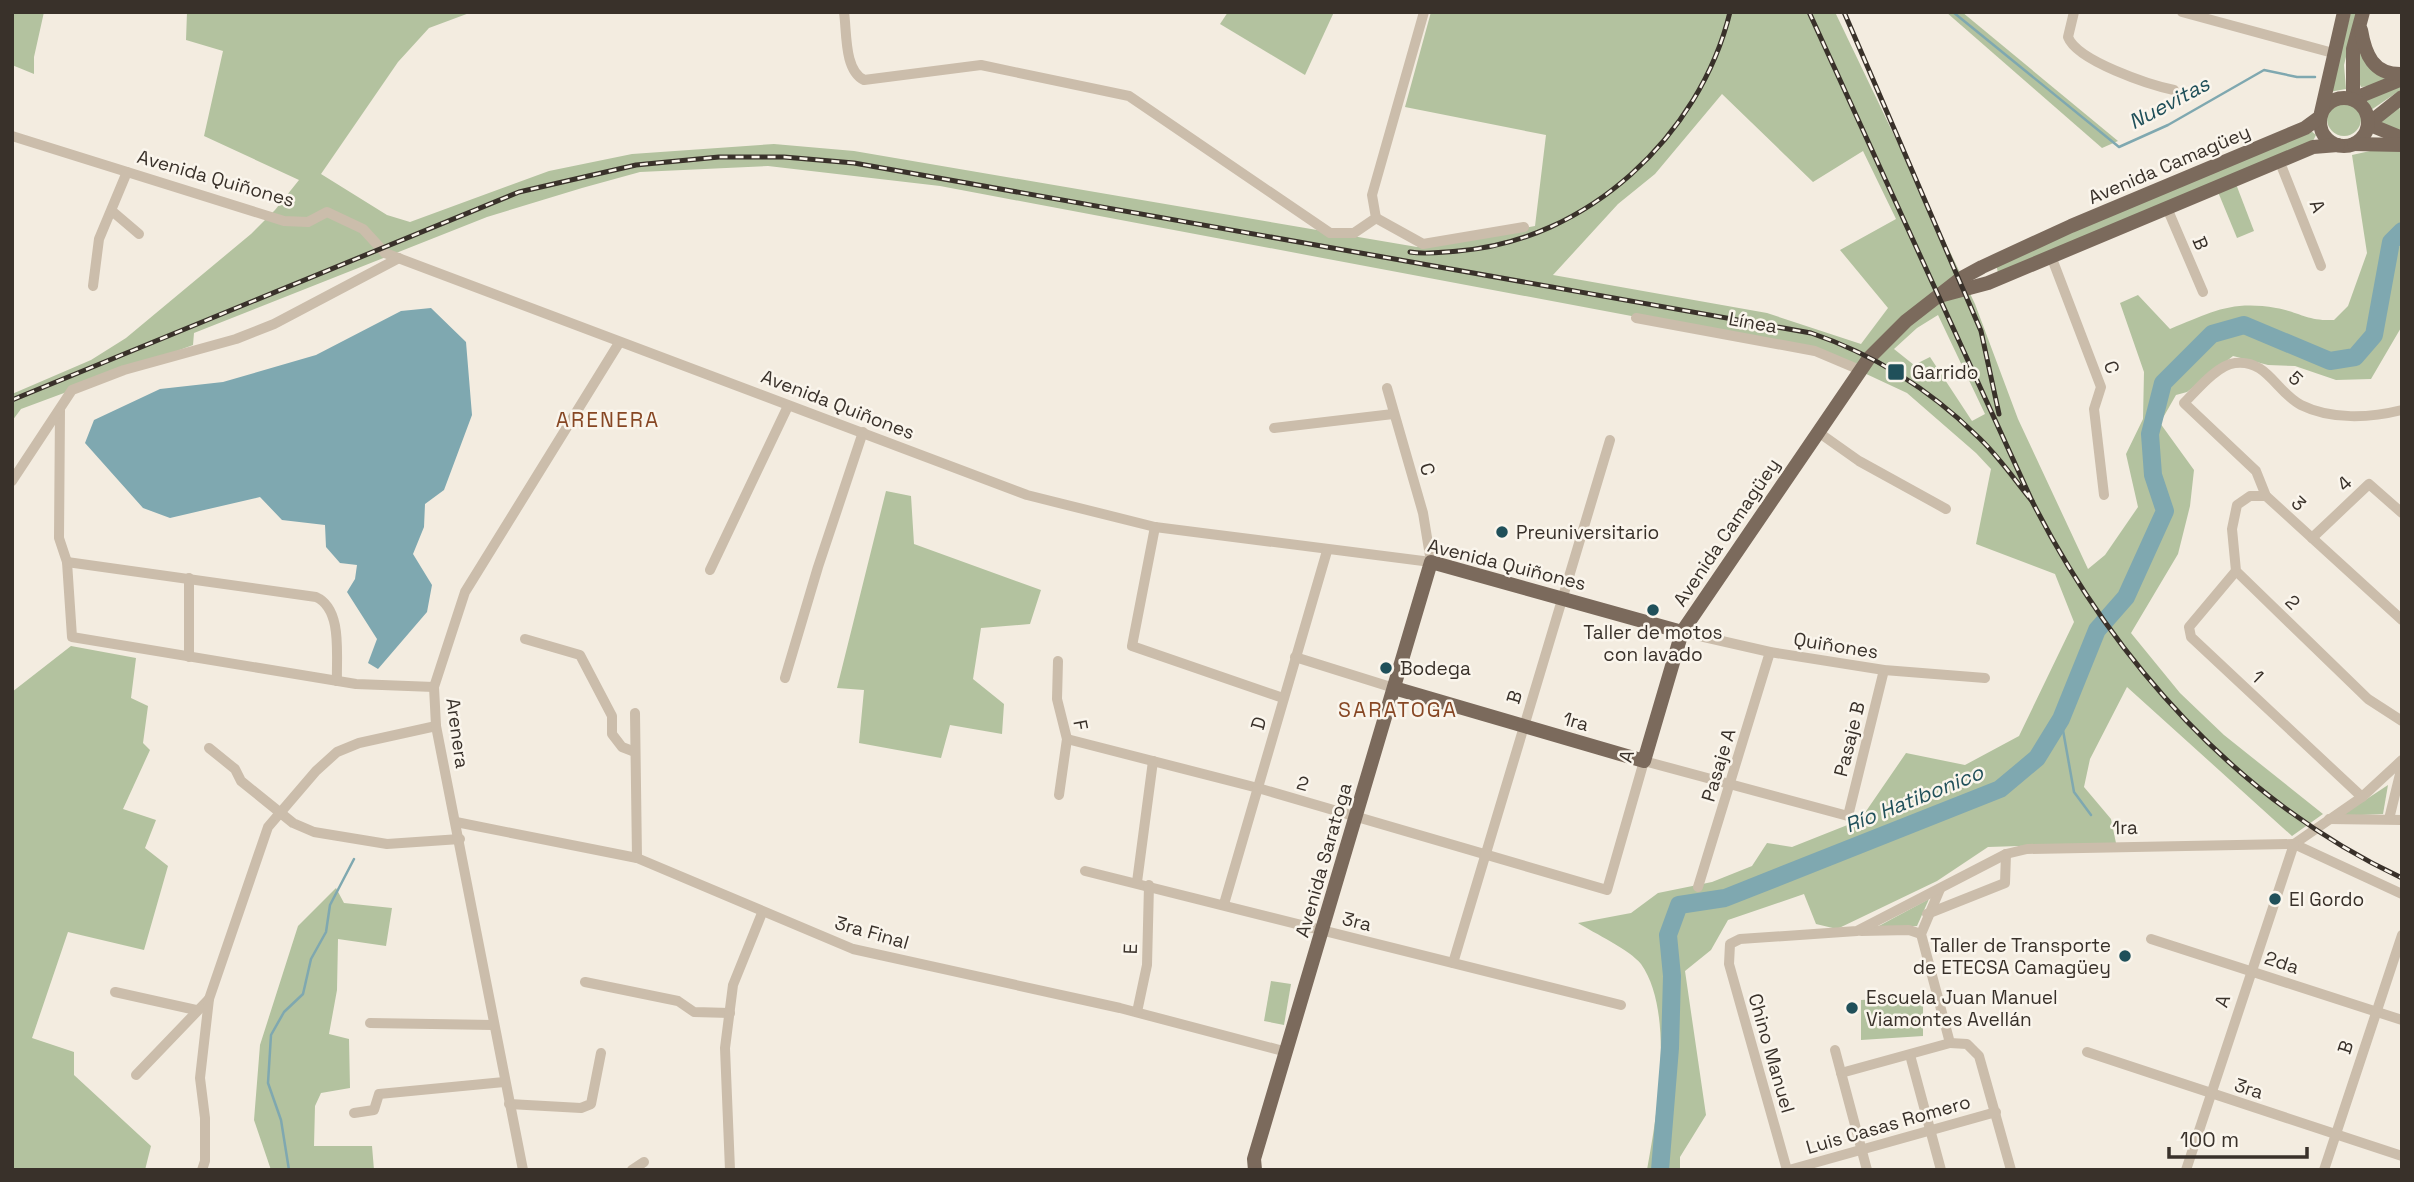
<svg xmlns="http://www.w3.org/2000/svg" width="2414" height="1182" font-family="'Space Grotesk',sans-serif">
<rect width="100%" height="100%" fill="#f3ece0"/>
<!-- green -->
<g fill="#b3c29f" fill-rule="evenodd">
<path d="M 12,12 L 44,12 L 34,57 L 34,74 L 12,65 Z"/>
<path d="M 187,12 L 472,12 L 429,28 L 398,62 L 321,174 L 387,215 L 410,222 L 549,171 L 632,154 L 774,144 L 854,151 L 1417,247 L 1535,226 L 1546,135 L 1405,107 L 1431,12 L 1835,12 L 1975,304 L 2018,419 L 2088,569 L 2105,555 L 2138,507 L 2126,454 L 2143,419 L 2144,372 L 2120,303 L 2138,295 L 2170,329 C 2210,313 2230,300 2276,308 C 2300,312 2306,321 2334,320 L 2348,306 L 2367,253 L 2352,155 L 2379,149 L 2402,151 L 2402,326 L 2371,379 L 2336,380 L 2295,366 L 2268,365 L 2233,356 L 2187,392 L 2176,395 L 2160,423 L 2194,470 L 2190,506 L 2178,554 L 2131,633 L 2180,693 L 2224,735 L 2323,814 L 2292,836 L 2127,687 L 2090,759 L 2084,787 L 2111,819 L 2116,843 L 1988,847 L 1937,881 L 1837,929 L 1816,924 L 1804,894 L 1728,920 L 1711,950 L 1685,971 L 1706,1115 L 1680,1157 L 1680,1170 L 1647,1170 C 1657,1115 1675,1012 1641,964 C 1630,950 1594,933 1578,923 L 1631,913 L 1658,893 L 1712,882 L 1752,866 L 1767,843 L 1792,847 L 1860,820 L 1906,753 L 1965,765 L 2019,736 L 2074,622 L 2055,574 L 1976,544 L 1991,469 L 1976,453 L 1907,393 L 1817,351 L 940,186 L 768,166 L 640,172 L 582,188 L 487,217 L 194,333 L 193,345 L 21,409 L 12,421 L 12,394 L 91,360 L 126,338 L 251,234 L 275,210 L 299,180 L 204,136 L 223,51 L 186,40 ZM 1722,94 L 1813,182 L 1863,151 L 1896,219 L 1840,250 L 1888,308 L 1861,344 L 1767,313 L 1553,275 L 1618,204 L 1655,174 ZM 1938,315 L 1985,414 L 1972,421 L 1930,357 L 1914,365 L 1894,349 L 1917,328 Z"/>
<path d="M 1228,12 L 1334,12 L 1305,75 L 1220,24 Z"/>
<path d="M 1946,12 L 1962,12 L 2118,141 L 2102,148 Z"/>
<path d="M 2351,12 L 2357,12 L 2344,65 L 2346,89 L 2329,92 Z"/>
<path d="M 2358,51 L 2374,71 L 2392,78 L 2378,85 L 2361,87 L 2358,80 Z"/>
<path d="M 2402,86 L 2402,89 L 2371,110 L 2366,99 Z"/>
<circle cx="2344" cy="119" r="17"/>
<path d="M 2399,102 L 2402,131 L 2377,123 Z"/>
<path d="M 2310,130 L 2316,135 L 2313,141 L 1998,273 L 1996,264 Z"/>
<path d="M 2236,184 L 2254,231 L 2237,238 L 2218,192 Z"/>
<path d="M 886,491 L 911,496 L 914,544 L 1041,590 L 1030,624 L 981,628 L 973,679 L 1004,704 L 1002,734 L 950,725 L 941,758 L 859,743 L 864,690 L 837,688 Z"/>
<path d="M 71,646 L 136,658 L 131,698 L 148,706 L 143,743 L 150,750 L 123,809 L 156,820 L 145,848 L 168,866 L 144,950 L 68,932 L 32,1038 L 74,1052 L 74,1075 L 151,1146 L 145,1170 L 12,1170 L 12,692 Z"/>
<path d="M 2388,785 L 2383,814 L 2341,816 Z"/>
<path d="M 336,888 L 344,903 L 392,908 L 386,946 L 338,939 L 337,990 L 329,1034 L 349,1039 L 350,1088 L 321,1093 L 315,1106 L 314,1146 L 372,1146 L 374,1170 L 271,1170 L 254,1120 L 260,1045 L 298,926 Z"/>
<path d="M 1929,899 L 1917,926 L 1877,927 Z"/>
<path d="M 1271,981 L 1291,984 L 1284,1025 L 1264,1021 Z"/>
<path d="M 1923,996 L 1923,1036 L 1861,1040 L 1861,1000 Z"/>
</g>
<!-- water -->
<path fill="#7fa8b0" d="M 431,308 L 466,342 L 472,415 L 444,490 L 425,504 L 424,527 L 413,554 L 432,585 L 427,612 L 378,669 L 368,663 L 377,639 L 347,592 L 355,579 L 357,565 L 340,563 L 326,547 L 325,525 L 282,520 L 260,497 L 170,518 L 143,508 L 85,443 L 94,420 L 160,389 L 223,382 L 316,355 L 401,311 Z"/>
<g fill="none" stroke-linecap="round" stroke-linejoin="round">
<!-- stream -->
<g stroke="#7fa8b0" stroke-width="2.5">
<path d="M 1953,12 L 2119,147 L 2168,125 L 2264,70 L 2297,77 L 2315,77"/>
<path d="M 2061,719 L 2074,792 L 2091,815"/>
<path d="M 289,1170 L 281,1120 L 268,1083 L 271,1035 L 284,1012 L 303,994 L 311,959 L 326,932 L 330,905 L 354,859"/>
</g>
<!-- river -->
<path stroke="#7fa8b0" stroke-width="18" d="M 1660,1170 L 1670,1048 L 1672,976 L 1668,935 L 1679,905 L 1725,898 L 2000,789 L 2037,758 L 2061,719 L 2097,630 L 2126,597 L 2165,511 L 2153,475 L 2150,434 L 2163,383 L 2212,334 L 2244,325 L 2330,361 L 2355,357 L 2374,335 L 2391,242 L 2402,231"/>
<!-- minor -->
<g stroke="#cbbdab" stroke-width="10">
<path d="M 844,12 C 847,33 844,70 864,80 L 981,65 L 1129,96 L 1330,233 L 1354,233 L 1376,218 L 1372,195 L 1424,12"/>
<path d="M 2074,12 L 2068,37 C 2077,61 2150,85 2174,90"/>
<path d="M 2182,12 L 2333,53"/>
<path d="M 12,136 L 284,221 L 308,222 L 327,212 L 363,229 L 385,253 L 1027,495 L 1155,527 L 1431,562 L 1423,513 L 1387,388"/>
<path d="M 2279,160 L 2321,266"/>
<path d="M 2167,208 L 2203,292"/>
<path d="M 112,211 L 139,234"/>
<path d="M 1376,218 L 1423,244 L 1524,227"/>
<path d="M 2051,256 L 2101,387 L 2094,409 L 2104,495"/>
<path d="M 93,286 L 99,239 L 127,172"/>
<path d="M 1636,318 L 1815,351 L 1860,370"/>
<path d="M 60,410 L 59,538 L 67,562 L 72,637 L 356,684 L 434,687"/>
<path d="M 2402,410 C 2370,418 2331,420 2301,405 C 2276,392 2267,359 2235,363 C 2217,365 2196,391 2184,403 L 2256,471 L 2266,496 L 2402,620"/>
<path d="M 1274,428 L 1393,414"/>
<path d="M 1818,432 L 1859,461 L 1946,509"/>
<path d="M 12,481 L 72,390 L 124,370 L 236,339 L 274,324 L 399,258"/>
<path d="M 2266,496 L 2250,496 L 2237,505 L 2232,529 L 2236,571 L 2368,699 L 2402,721"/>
<path d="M 1155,527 L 1132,646 L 1283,698"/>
<path d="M 2312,538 L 2369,484 L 2402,513"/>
<path d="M 67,562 L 316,597 C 343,609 336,656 337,681"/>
<path d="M 710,570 L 788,406"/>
<path d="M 2236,571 L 2189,627 L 2191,637 L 2362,797"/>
<path d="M 1682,632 L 1770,652 L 1884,670 L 1985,678"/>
<path d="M 525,639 L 580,655 L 612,716 L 612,734 L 622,747 L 635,752"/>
<path d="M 189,657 L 189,578"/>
<path d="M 1295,657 L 1394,688"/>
<path d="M 1058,661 L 1057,699 L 1067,739 L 1059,795"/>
<path d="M 785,678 L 818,567 L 863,432"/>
<path d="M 635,713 L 637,858"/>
<path d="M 1067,739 L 1258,788 L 1607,890 L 1644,761 L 1848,816 L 1884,670"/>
<path d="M 209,748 L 235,769 L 241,781 L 293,823 L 314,832 L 387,844 L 460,839"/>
<path d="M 2329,819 L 2402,820"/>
<path d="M 2389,819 L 2402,766"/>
<path d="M 456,822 L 637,858 L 853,949 L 1120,1008 L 1287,1052"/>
<path d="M 2294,844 L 2362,797 L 2402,760"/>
<path d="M 1085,871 L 1621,1005"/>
<path d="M 1137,882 L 1153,761"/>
<path d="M 1698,887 L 1770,652"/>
<path d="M 1940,889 L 1921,934 L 1950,1043 L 1967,1044 L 1979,1056 L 2011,1170"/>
<path d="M 1224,904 L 1327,551"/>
<path d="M 1927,914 L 2005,883 L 2006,854"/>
<path d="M 1861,931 L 1909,930 L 1921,934"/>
<path d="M 2151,939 L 2402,1020"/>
<path d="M 1453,963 L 1610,440"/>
<path d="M 585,982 L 678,1001 L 694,1012 L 730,1013"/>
<path d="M 115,992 L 196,1010"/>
<path d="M 1137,1012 L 1147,965 L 1149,885"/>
<path d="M 370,1023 L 493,1025"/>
<path d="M 1835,1050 L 1867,1170"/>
<path d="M 2087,1052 L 2402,1156"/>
<path d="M 1910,1055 L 1941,1170"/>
<path d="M 1841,1073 L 1950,1043"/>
<path d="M 136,1075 L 209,999"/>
<path d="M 509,1104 L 581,1108 L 591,1104 L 601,1053"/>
<path d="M 354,1113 L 374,1110 L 379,1094 L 504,1082"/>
<path d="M 202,1170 L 205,1161 L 205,1118 L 200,1078 L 209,999 L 268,827 L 316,771 L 337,752 L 359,743 L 436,726"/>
<path d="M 523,1170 L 436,726 L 434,687 L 465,592 L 619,343"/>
<path d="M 632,1170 L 644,1162"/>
<path d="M 730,1170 L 725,1048 L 733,985 L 762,913"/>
<path d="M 1787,1170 L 1729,964 L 1730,944 L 1740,939 L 1857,931 L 2006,854 L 2027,849 L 2294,844 L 2402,894"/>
<path d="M 1789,1170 L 1996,1112"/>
<path d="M 2186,1170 L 2294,844"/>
<path d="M 2324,1170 L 2402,935"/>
</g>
<!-- major -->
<g stroke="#7b6a5c" stroke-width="14">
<path d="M 2363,12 L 2353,49 L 2353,99 L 2402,79"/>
<path d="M 2361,30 C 2365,54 2373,75 2402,74"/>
<path d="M 2402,97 L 2368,124 L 2402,138"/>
<circle cx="2344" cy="122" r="24"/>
<path d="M 2354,144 L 2402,145"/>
<path d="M 1943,295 L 1988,283 L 2313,147 L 2338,145"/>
<path d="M 1394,688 L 1644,761 L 1682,632 L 1869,358 L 1906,321 L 1960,279 L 1982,267 L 2071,226 L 2305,128 L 2320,117 L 2344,12"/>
<path d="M 1255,1170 L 1254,1159 L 1431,562 L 1682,632"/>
</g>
<defs>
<g id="rail">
<path d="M 1809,12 L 2032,501 C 2113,660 2238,801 2402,878"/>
<path d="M 1844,12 L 1981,331 L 1999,414"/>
<path d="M 1410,252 C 1426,255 1442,252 1458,251 C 1587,241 1700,136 1730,12"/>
<path d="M 12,400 L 519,192 L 636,165 L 719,157 L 784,157 L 854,163 L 1811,333 C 1873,354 1929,389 1976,435 C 1997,454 2014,479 2032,501"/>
</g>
</defs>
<!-- rail casing -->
<use href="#rail" stroke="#39312a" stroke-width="5"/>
<!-- rail -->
<use href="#rail" stroke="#faf5ec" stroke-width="2.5" stroke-dasharray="8" stroke-linecap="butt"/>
</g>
<!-- markers -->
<g fill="#20505a" stroke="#faf5ec" stroke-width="2.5">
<rect x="1887" y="363" width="18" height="18" rx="3.5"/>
<circle cx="1502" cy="532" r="7"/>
<circle cx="1653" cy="610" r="7"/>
<circle cx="1386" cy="668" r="7"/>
<circle cx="2275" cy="899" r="7"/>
<circle cx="2125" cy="956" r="7"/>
<circle cx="1852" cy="1008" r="7"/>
</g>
<g text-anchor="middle" stroke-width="5" stroke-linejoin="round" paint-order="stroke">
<!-- street labels -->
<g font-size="19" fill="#39312a" stroke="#faf5ec">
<text transform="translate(2169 164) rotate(-23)" y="7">Avenida Camagüey</text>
<text transform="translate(216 178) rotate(16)" y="7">Avenida Quiñones</text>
<text transform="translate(2318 206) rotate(68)" y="7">A</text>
<text transform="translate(2201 243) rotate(67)" y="7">B</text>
<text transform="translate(1753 322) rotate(10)" y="7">Línea</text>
<text transform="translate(2112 367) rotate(71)" y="7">C</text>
<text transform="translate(2296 378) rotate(43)" y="7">5</text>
<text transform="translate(838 404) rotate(21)" y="7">Avenida Quiñones</text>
<text transform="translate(1428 469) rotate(73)" y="7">C</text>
<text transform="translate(2344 483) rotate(-43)" y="7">4</text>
<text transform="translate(2299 503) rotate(43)" y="7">3</text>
<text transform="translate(1726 532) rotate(-56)" y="7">Avenida Camagüey</text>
<text transform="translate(1507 564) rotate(14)" y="7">Avenida Quiñones</text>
<text transform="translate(2293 602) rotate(44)" y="7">2</text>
<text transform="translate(1836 645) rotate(9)" y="7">Quiñones</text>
<text transform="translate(2258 676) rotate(43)" y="7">1</text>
<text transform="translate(1514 697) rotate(-73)" y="7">B</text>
<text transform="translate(1576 721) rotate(16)" y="7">1ra</text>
<text transform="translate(1258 723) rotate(-75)" y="7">D</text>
<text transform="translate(1081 725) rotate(79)" y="7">F</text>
<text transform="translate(458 733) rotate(82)" y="7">Arenera</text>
<text transform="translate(1849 739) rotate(-76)" y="7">Pasaje B</text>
<text transform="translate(1626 756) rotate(-74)" y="7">A</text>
<text transform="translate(1718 765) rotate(-73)" y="7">Pasaje A</text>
<text transform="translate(1303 783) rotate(16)" y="7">2</text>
<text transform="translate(2125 827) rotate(-1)" y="7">1ra</text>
<text transform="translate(1323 860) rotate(-74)" y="7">Avenida Saratoga</text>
<text transform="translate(1357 921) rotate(14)" y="7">3ra</text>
<text transform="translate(872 932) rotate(16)" y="7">3ra Final</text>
<text transform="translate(1130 949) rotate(-88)" y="7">E</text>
<text transform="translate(2282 962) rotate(18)" y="7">2da</text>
<text transform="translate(2222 1001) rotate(-72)" y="7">A</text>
<text transform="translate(2345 1047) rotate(-72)" y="7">B</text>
<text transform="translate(1772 1053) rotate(74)" y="7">Chino Manuel</text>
<text transform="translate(2249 1088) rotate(18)" y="7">3ra</text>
<text transform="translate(1888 1124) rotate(-16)" y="7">Luis Casas Romero</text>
</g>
<!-- poi labels -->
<g font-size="19" fill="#39312a" stroke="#faf5ec" text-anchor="start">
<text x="1912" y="379">Garrido</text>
<text x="1516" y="539">Preuniversitario</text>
<text x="1653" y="639" text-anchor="middle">Taller de motos<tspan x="1653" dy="22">con lavado</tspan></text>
<text x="1400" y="675">Bodega</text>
<text x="2289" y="906">El Gordo</text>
<text x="2111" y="952" text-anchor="end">Taller de Transporte<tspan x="2111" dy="22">de ETECSA Camagüey</tspan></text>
<text x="1866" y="1004">Escuela Juan Manuel<tspan x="1866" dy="22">Viamontes Avellán</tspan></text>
</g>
<!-- water labels -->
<g font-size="21" font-style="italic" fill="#20505a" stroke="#faf5ec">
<text transform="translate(2169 103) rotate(-28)" y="7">Nuevitas</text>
<text transform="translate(1914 799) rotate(-22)" y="7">Río Hatibonico</text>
</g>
<!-- neighbourhood labels -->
<g font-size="21" letter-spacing="2" fill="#874724" stroke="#faf5ec">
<text x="608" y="427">ARENERA</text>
<text x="1398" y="717">SARATOGA</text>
</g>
</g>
<!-- border -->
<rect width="2414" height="1182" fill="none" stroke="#39312a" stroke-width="28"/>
<!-- scale -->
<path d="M2169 1147v10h138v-10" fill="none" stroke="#39312a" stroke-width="3.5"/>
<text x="2180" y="1147" font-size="21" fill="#39312a" stroke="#faf5ec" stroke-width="5" paint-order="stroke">100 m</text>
</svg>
